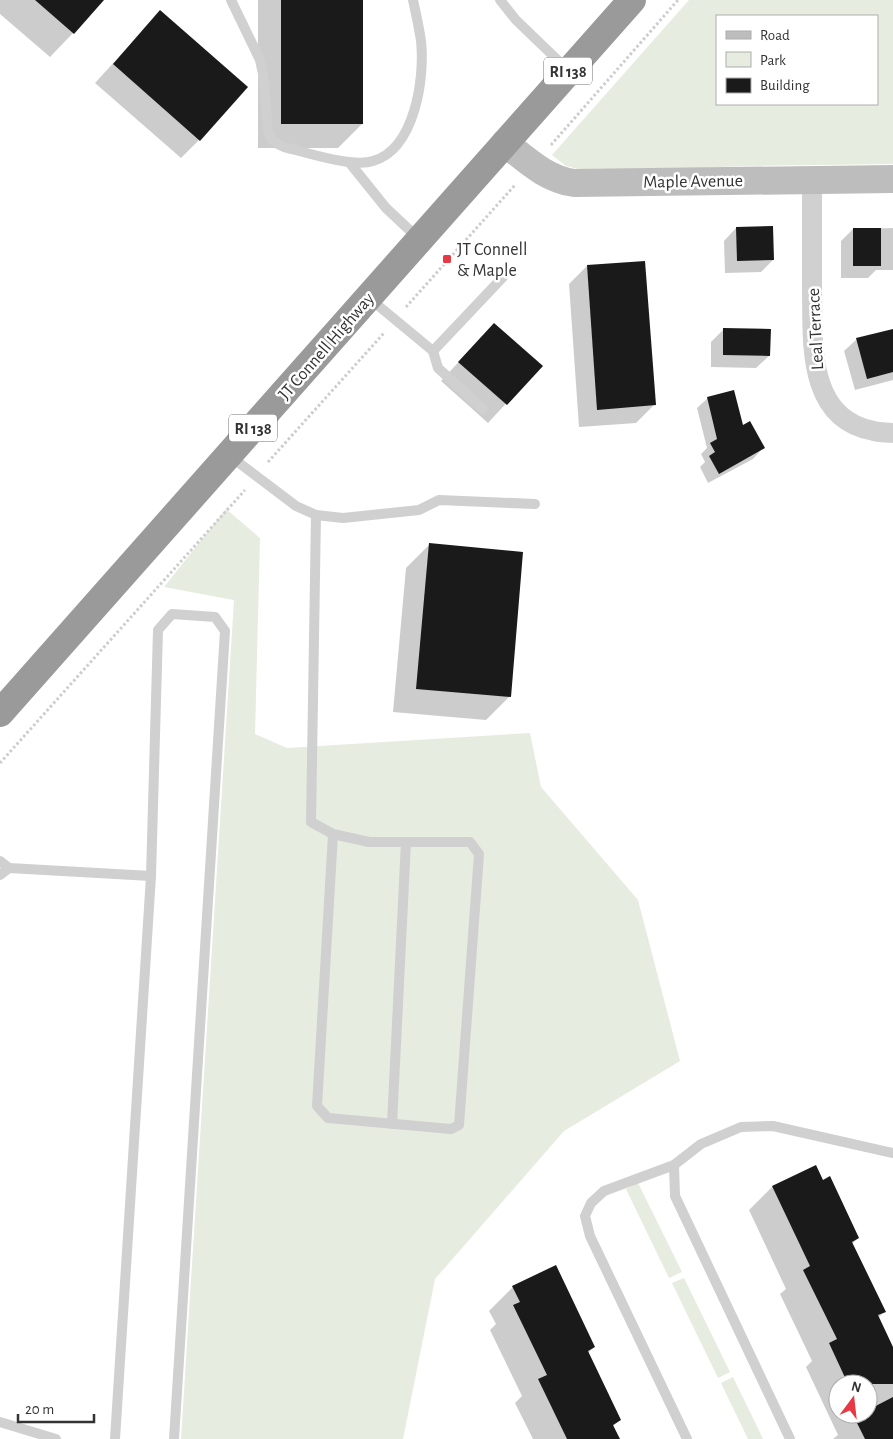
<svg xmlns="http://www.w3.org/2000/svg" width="893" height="1439" font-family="'Alegreya Sans',sans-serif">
<rect width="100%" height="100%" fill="#fff"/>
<!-- green -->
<g fill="#e6ecdf" fill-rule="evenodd">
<path d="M 689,0 L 893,0 L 893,164 L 742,166 L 594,173 L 566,166 L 552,155 ZM 717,16 L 877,16 L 877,104 L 717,104 Z"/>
<path d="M 226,509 L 260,538 L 255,734 L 287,748 L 530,733 L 541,787 L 638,900 L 680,1061 L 564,1131 L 435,1279 L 403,1439 L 181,1439 L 234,600 L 164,587 Z"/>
<path d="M 638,1183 L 682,1272 L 669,1278 L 626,1189 Z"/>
<path d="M 684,1278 L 730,1372 L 718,1378 L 672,1283 Z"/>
<path d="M 733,1377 L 763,1439 L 748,1439 L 721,1383 Z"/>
</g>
<!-- shadow -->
<g fill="#0003" fill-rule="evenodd">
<path d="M 0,0 L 102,0 L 73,33 L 50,57 L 0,14 Z"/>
<path d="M 258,0 L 361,0 L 362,124 L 338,148 L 258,148 Z"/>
<path d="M 160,12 L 199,140 L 181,158 L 95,83 Z"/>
<path d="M 736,228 L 773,260 L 761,272 L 725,273 L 724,241 Z"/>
<path d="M 893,228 L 893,270 L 876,270 L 868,278 L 841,278 L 841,241 L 853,229 Z"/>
<path d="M 587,266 L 654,405 L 636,423 L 579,427 L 569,284 Z"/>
<path d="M 494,324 L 541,366 L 488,423 L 441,381 Z"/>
<path d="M 724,329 L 769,356 L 756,368 L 711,367 L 711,342 Z"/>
<path d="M 893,330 L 893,380 L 855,390 L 844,351 L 857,339 Z"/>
<path d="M 708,398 L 763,448 L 753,459 L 708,483 L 700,467 L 705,462 L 701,454 L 707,448 L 697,408 Z"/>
<path d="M 429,545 L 509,697 L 486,720 L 393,712 L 406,568 Z"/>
<path d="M 815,1166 L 823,1182 L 858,1238 L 852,1244 L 884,1312 L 878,1318 L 893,1350 L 893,1439 L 833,1439 L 838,1435 L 806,1367 L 812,1361 L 780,1294 L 786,1289 L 749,1210 L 772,1187 ZM 838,1384 L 868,1384 L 868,1414 L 838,1414 Z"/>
<path d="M 513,1287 L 594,1347 L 587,1354 L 620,1420 L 612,1427 L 618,1439 L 533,1439 L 515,1403 L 522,1396 L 490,1330 L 496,1324 L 489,1311 Z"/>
</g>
<!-- building -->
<g fill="#1a1a1a">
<path d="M 35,0 L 104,0 L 74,34 Z"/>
<rect x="281" y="0" width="82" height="124"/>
<path d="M 160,10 L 248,87 L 200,141 L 113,64 Z"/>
<path d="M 773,226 L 774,260 L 737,261 L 736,227 Z"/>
<rect x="853" y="228" width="28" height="38"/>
<path d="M 645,261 L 656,405 L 597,410 L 587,265 Z"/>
<path d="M 494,323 L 543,366 L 507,405 L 458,362 Z"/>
<path d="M 723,328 L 771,329 L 770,356 L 723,355 Z"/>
<path d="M 893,329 L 893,372 L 867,379 L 856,338 Z"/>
<path d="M 734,390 L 743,425 L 750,421 L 765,448 L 719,474 L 709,456 L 715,452 L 710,443 L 717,439 L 707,397 Z"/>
<path d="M 429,543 L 523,552 L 511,697 L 416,689 Z"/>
<path d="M 816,1165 L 823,1180 L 830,1176 L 859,1238 L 852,1242 L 886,1312 L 878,1315 L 893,1347 L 893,1384 L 848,1384 L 829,1343 L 837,1339 L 803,1270 L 810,1266 L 772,1186 Z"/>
<path d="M 556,1265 L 595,1347 L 588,1351 L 621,1420 L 613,1425 L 620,1439 L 567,1439 L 538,1379 L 547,1375 L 513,1305 L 520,1302 L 512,1286 Z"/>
<path d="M 893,1397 L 893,1439 L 865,1439 L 854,1417 L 859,1414 L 868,1414 L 868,1410 Z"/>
</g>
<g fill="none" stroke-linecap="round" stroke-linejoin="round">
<!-- path -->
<g stroke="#cdcdcd" stroke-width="3" stroke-dasharray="2.5 2.5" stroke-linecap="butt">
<path d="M 551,145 L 678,0"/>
<path d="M 406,307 L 515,185"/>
<path d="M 268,462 L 384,333"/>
<path d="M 0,763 L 245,490"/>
</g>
<!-- lane -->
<g stroke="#d0d0d0" stroke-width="10">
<path d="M 231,0 L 260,60 L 263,74 L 268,132 C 271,140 275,143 284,147 C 306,152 352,168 373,161 C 415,149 425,78 421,41 C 419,27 416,14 413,0"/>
<path d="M 500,0 L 516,20 L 569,71"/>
<path d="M 349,162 L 386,208 L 419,239"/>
<path d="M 369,298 L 433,351 L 503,277"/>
<path d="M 433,351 L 438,368 L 483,409"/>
<path d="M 230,456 L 296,506 L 316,515 L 343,518 L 419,510 L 439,500 L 535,504"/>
<path d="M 316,515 L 311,822 L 333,834 L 369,842 L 470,842 L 479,854 L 459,1125 L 451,1129 L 328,1118 L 317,1106 L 333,834"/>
<path d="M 0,861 L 9,868 L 151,876 L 158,630 L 172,614 L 215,617 L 225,631 L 174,1439"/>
<path d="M 0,875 L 9,868"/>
<path d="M 392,1124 L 406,842"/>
<path d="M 674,1165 L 675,1196 L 790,1439"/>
<path d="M 0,1422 L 56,1439"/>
<path d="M 115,1439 L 151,876"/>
<path d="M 687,1439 L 590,1236 L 585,1216 L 591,1203 L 604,1191 L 674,1165 L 701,1144 L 741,1127 L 773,1126 L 893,1153"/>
</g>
<!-- street -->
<path stroke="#d0d0d0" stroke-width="20" d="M 812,179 C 812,216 812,252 812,289 C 813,341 806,419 874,431 C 880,433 887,432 893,433"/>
<!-- secondary -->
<path stroke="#bdbdbd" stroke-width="28" d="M 505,143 C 527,160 546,179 574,183 L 893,179"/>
<!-- highway -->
<path stroke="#9a9a9a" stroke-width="28" d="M 0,713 L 632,0"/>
</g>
<!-- markers -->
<rect fill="#e63946" stroke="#fff" stroke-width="2" x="442" y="254" width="10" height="10" rx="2.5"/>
<g text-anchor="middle" stroke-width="5" stroke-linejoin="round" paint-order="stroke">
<!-- shield labels -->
<g fill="#fff" stroke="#707070" stroke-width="1">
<rect x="544" y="57.5" width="48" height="27" rx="4"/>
<rect x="229" y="414.5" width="48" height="27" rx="4"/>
</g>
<g font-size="16" font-weight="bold" fill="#333">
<text x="568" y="77">RI 138</text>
<text x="253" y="434">RI 138</text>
</g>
<!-- street labels -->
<g font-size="18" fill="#333" stroke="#fff">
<text transform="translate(693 181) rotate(-1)" y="6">Maple Avenue</text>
<text transform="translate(815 329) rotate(-93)" y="6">Leal Terrace</text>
<text transform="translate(326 346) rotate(-49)" y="6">JT Connell Highway</text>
</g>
<!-- poi labels -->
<g font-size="18" fill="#333" stroke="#fff" text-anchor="start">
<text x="457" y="255">JT Connell<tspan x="457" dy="21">&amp; Maple</tspan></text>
</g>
</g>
<!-- legend -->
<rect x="716" y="15" width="162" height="90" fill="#ffffff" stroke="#adadad"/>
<rect x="726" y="31" width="25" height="8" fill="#bdbdbd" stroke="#adadad"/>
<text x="760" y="40" font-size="15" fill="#333333">Road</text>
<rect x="726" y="52" width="25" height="15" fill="#e6ecdf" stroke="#adadad"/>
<text x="760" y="65" font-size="15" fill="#333333">Park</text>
<rect x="726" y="78" width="25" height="15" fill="#1a1a1a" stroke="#adadad"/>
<text x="760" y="90" font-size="15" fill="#333333">Building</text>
<!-- north arrow -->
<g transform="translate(853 1399) rotate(15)"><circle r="24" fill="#ffffff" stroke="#adadad"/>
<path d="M0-4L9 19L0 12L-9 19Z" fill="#e63946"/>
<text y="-8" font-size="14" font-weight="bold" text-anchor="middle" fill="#333333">N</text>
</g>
<!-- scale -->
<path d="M18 1414v8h76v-8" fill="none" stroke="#333333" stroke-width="2.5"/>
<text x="25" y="1414" font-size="15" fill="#333333" stroke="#ffffff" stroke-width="4" paint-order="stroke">20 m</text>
</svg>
